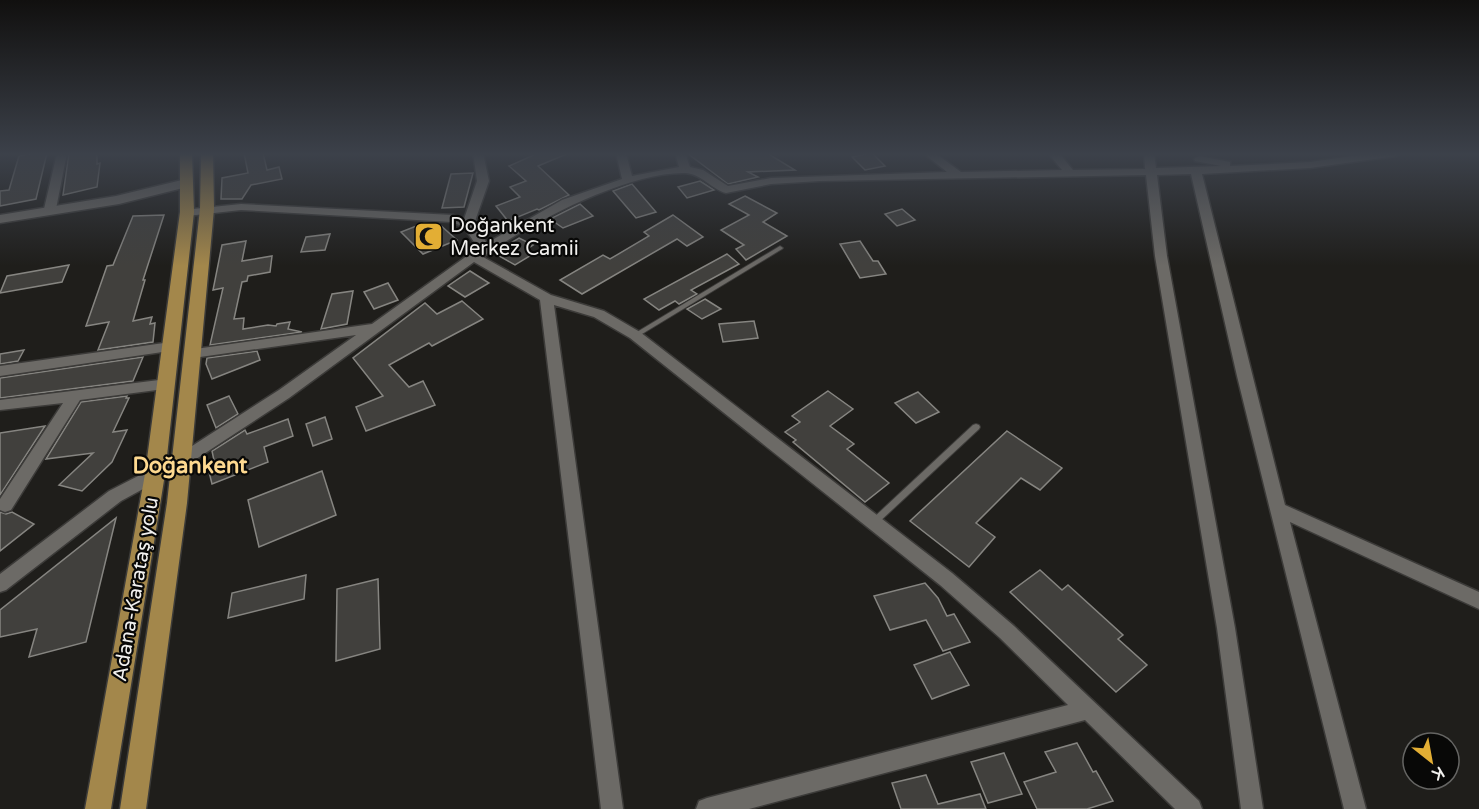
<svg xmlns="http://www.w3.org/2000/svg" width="1479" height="809" font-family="'Varela Round',sans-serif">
<rect width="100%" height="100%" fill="#1f1e1b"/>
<!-- building -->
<g fill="#41403d" stroke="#868581" stroke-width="1.5">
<path d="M 37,153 L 47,153 L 36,199 L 0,206 L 0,191 L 9,190 L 19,156 Z"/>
<path d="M 69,153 L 97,153 L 97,164 L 100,163 L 97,187 L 63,195 Z"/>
<path d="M 244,153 L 263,153 L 267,170 L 279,167 L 282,179 L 251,185 L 242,199 L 221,199 L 222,178 L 248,173 Z"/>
<path d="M 538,153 L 569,153 L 538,166 L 569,195 L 539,210 L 537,209 L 508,221 L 496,206 L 520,197 L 510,187 L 526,181 L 509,166 Z"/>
<path d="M 687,153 L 767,153 L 795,170 L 748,172 L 758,177 L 728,184 Z"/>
<path d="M 872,153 L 885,166 L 865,170 L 852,157 Z"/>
<path d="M 473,173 L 464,207 L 442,208 L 451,174 Z"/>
<path d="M 700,181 L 714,190 L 687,198 L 678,187 Z"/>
<path d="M 632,184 L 656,212 L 636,218 L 613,191 Z"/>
<path d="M 745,196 L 777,213 L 763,222 L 787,236 L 746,260 L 736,249 L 744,245 L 721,230 L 749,215 L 729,204 Z"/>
<path d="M 580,204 L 593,216 L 563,228 L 550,219 Z"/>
<path d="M 902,209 L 915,220 L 897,226 L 885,214 Z"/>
<path d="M 164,215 L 143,280 L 145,280 L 133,321 L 152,317 L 150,324 L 155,323 L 153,342 L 98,350 L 109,322 L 86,326 L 107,266 L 113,265 L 133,216 Z"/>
<path d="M 673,215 L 703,237 L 687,246 L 677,239 L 582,294 L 560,280 L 603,255 L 610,259 L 649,236 L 644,232 Z"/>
<path d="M 424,223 L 439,224 L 457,240 L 423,254 L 401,232 Z"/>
<path d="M 330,234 L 325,250 L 301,252 L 306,237 Z"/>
<path d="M 519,238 L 533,245 L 526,250 L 533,254 L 515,265 L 494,253 Z"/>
<path d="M 246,241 L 242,261 L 272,256 L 270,272 L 248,276 L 247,281 L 242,282 L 234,319 L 244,318 L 243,329 L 268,325 L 276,326 L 277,324 L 290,322 L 288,329 L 302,332 L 210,345 L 223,288 L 213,290 L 222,245 Z"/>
<path d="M 860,241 L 873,261 L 878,261 L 886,274 L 860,278 L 840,244 Z"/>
<path d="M 727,254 L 739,264 L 691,290 L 697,294 L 679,304 L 675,301 L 659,310 L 644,299 Z"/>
<path d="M 69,265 L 62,282 L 0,293 L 7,276 Z"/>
<path d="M 470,271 L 489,283 L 465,297 L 448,286 Z"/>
<path d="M 388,283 L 398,300 L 374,309 L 364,292 Z"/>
<path d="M 353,291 L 347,324 L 321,329 L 332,294 Z"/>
<path d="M 705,299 L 721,309 L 702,319 L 687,309 Z"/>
<path d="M 462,301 L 483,319 L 432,346 L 429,343 L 389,365 L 409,387 L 423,381 L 435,405 L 366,431 L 356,407 L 383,396 L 353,358 L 425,303 L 437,314 Z"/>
<path d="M 754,321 L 758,338 L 723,342 L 719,324 Z"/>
<path d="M 24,350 L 18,361 L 0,364 L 0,354 Z"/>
<path d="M 257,351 L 260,360 L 212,379 L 206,364 L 207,358 Z"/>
<path d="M 143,357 L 133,381 L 0,398 L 0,378 Z"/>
<path d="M 828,391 L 853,409 L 830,426 L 854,444 L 847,449 L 889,483 L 865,502 L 793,442 L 796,440 L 785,432 L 800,422 L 792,416 Z"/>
<path d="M 918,392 L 939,412 L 916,423 L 895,403 Z"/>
<path d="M 127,396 L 126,398 L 129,398 L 113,432 L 127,430 L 112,462 L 82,491 L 59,485 L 93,453 L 46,459 L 81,402 Z"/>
<path d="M 229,396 L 238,414 L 216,428 L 207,405 Z"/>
<path d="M 325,417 L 332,439 L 313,446 L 306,424 Z"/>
<path d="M 288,419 L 293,436 L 264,447 L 268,462 L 212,484 L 208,468 L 215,465 L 212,451 L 245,430 L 247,434 Z"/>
<path d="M 45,426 L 0,495 L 0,433 Z"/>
<path d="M 1007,431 L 1062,468 L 1040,490 L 1021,478 L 976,523 L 995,537 L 969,567 L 910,521 Z"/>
<path d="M 322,471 L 336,515 L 259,547 L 248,500 Z"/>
<path d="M 0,512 L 6,514 L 12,512 L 34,524 L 0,551 Z"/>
<path d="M 116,518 L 86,642 L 29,657 L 37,629 L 0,637 L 0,610 Z"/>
<path d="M 1040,570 L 1062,590 L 1068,585 L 1123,635 L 1118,639 L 1147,665 L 1116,692 L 1010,592 Z"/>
<path d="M 306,575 L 304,599 L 228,618 L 232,593 Z"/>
<path d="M 378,579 L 380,649 L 336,661 L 337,589 Z"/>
<path d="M 925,583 L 938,598 L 947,616 L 954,614 L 970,642 L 943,651 L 926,620 L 890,630 L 874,596 Z"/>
<path d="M 950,652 L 969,685 L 932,699 L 914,665 Z"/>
<path d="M 1077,743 L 1093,772 L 1096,771 L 1113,801 L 1087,809 L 1037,809 L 1024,782 L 1056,772 L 1045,752 Z"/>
<path d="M 1004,753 L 1022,794 L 988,803 L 971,762 Z"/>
<path d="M 926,775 L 938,804 L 980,794 L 986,809 L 901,809 L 892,783 Z"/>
</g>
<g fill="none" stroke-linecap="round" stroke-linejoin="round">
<defs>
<g id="service">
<path d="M 780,246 L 783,248 L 782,249 L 637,337 L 635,337 L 632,335 Z"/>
<path d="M 976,424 L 979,425 L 980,427 L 979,429 L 877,524 L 874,526 L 871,524 L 870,522 L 871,520 L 973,425 Z"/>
</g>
<g id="minor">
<path d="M 57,153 L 67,153 L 56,209 L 50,212 L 44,209 Z"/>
<path d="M 473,153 L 483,153 L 489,181 L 474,224 L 487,243 L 562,200 L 622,179 L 616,153 L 626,153 L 632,176 L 679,167 L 675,153 L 685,153 L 690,167 L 703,170 L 728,186 L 771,178 L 947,172 L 923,153 L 935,153 L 961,172 L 1062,170 L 1048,153 L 1059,153 L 1073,170 L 1145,169 L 1144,153 L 1154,153 L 1156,168 L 1221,166 L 1195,161 L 1194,159 L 1199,156 L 1230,162 L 1230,166 L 1310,162 L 1374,153 L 1401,153 L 1396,156 L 1310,168 L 1202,174 L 1285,505 L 1479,592 L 1479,609 L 1290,522 L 1366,809 L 1344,809 L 1237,376 L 1191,174 L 1157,175 L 1167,256 L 1235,628 L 1263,809 L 1241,809 L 1217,628 L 1155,256 L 1146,175 L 820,181 L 771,184 L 726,193 C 711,189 702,174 685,173 C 627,172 529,223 483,257 L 551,295 L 604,311 L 640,332 L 952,573 L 1014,626 L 1199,801 L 1202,809 L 1175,809 L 1085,720 L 749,809 L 696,809 L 699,801 L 707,798 L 1068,705 L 1000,638 L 940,585 L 630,338 L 594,317 L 554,305 L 623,809 L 601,809 L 540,300 L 474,262 L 289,398 L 187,465 L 121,501 L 6,590 L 0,592 L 0,574 L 109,491 L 175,457 L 279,390 L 356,335 L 193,358 L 186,353 L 188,350 L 372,324 L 478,248 L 464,227 L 452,222 L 241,210 L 187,216 L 181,212 L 183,210 L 241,204 L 453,215 L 464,219 L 477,181 Z"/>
<path d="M 171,342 L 178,347 L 176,350 L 0,376 L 0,366 Z"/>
<path d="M 167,379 L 172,380 L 174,384 L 172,388 L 80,400 L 11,510 L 5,512 L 0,510 L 0,499 L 63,403 L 0,410 L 0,400 Z"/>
</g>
<path id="tertiary" d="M 186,179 L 191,180 L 193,183 L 191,186 L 119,204 L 0,223 L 0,215 L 116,196 Z"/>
<g id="primary">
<path d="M 180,153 L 192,153 L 194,212 L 165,474 L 111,809 L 85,809 L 145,474 L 180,212 Z"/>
<path d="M 201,153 L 213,153 L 214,209 L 187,503 L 146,809 L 120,809 L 167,503 L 200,209 Z"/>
</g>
</defs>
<!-- service casing -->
<use href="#service" stroke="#3c3b39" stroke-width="2"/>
<!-- minor casing -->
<use href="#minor" stroke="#3c3b39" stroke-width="3"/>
<!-- tertiary casing -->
<use href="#tertiary" stroke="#3c3b39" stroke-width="3"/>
<!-- primary casing -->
<use href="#primary" stroke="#3c3b39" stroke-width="3"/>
<!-- service -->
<use href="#service" fill="#6c6a66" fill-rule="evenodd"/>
<!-- minor -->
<use href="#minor" fill="#6c6a66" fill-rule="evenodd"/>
<!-- tertiary -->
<use href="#tertiary" fill="#6c6a66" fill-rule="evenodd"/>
<!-- primary -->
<use href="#primary" fill="#a3874b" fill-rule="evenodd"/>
</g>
<!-- sky -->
<linearGradient id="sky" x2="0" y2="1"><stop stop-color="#11100f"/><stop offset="0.58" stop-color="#3c414a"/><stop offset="1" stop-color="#3c414a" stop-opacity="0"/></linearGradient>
<rect width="1479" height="266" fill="url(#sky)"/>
<!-- icons -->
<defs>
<symbol id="mosque-square" viewBox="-11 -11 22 22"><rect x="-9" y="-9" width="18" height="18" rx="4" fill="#e3ae34" stroke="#080807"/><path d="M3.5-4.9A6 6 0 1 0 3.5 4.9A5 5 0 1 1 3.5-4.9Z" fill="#111"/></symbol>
</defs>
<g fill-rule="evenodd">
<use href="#mosque-square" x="412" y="220" width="33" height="33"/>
</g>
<g text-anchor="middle" stroke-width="4.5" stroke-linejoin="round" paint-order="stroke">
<!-- poi labels -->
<g font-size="20" fill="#f1f0ee" stroke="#080807" text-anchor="start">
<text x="450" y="232">Doğankent<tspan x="450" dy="23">Merkez Camii</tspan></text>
</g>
<!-- street labels -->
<g font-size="20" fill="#f1f0ee" stroke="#080807">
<text transform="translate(135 589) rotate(-80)" y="7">Adana-Karataş yolu</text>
</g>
<!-- quarter labels -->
<g font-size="22" font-weight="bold" fill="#fed990" stroke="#080807">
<text x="190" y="473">Doğankent</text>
</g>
</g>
<!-- north arrow -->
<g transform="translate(1431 761) rotate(149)"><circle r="28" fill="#080807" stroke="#656563" stroke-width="1.5"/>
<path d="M0-4.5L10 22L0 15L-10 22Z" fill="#e3ae34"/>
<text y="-9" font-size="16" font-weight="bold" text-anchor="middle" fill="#f1f0ee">K</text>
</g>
</svg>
